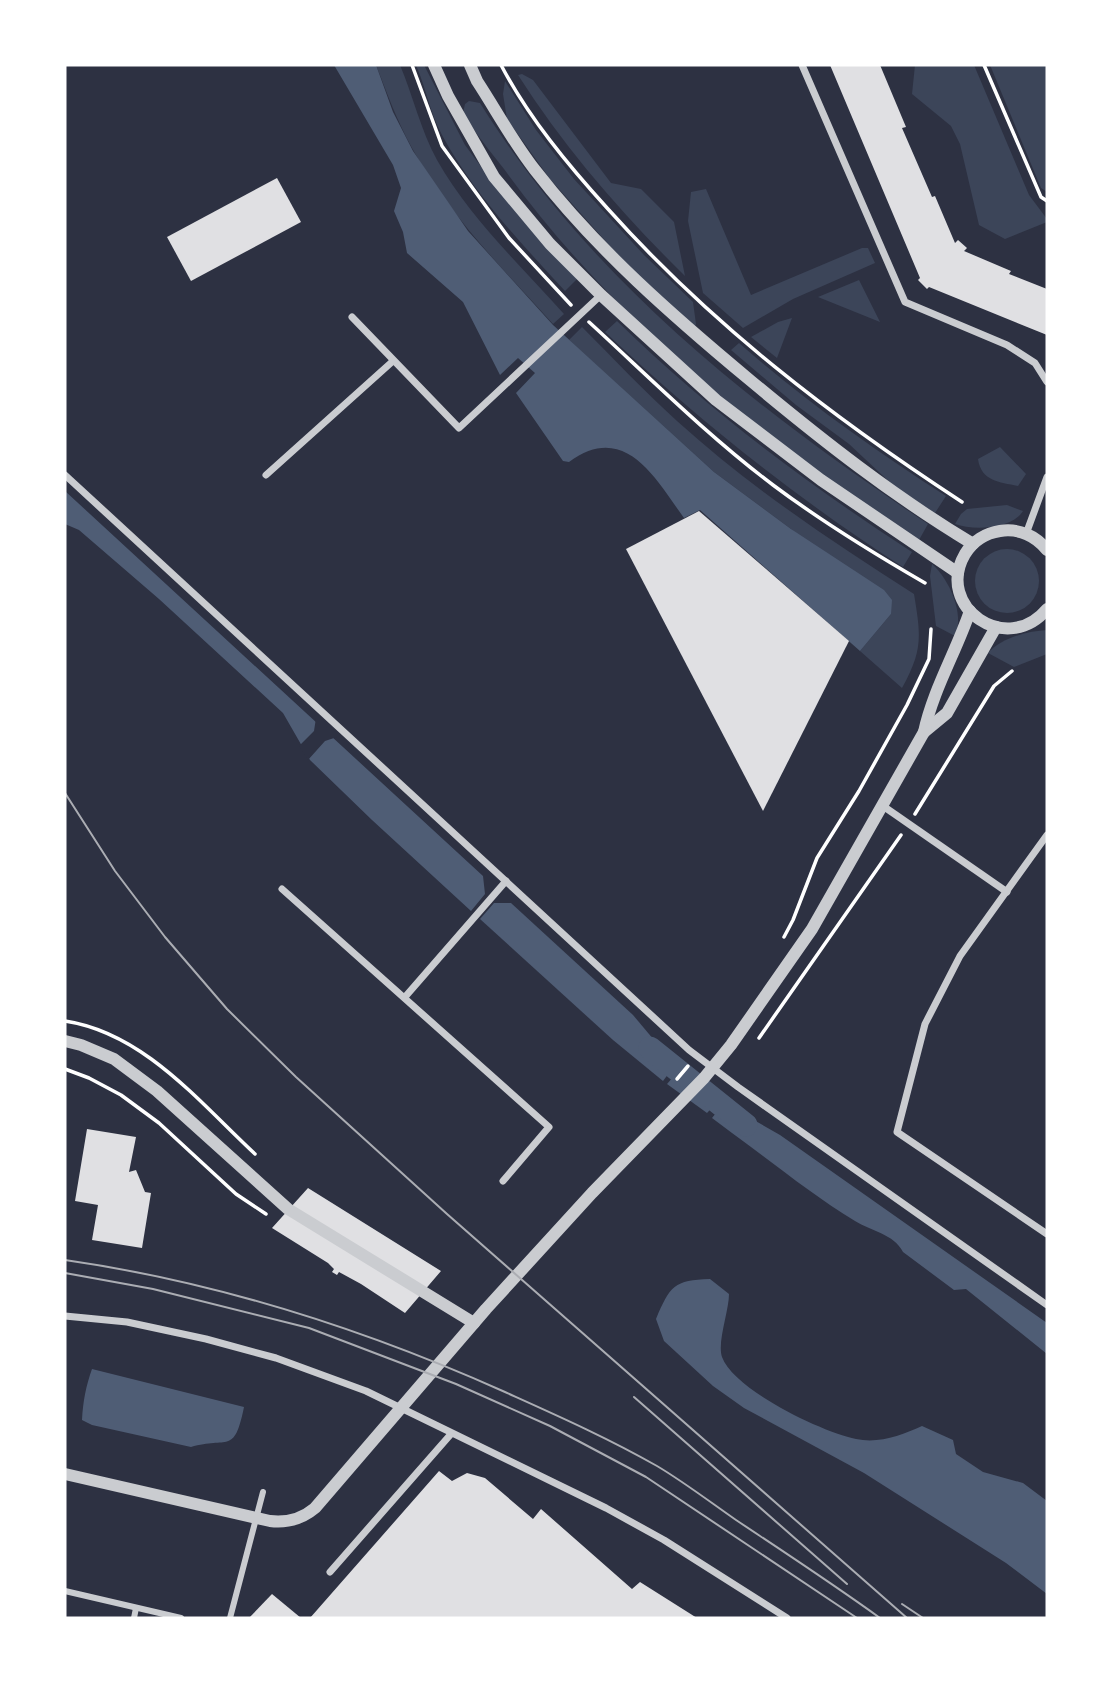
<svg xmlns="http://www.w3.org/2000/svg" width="1112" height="1683" font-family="'Alegreya Sans',sans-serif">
<rect width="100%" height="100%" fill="#2d3142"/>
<!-- green -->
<g fill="#3c4559">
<path d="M 376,65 L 400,65 C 413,96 421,131 437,160 C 470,218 520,265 564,314 L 553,324 C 503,269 448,214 412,148 C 397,121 387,93 376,65 Z"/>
<path d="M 416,65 L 424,65 L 465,145 L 485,172 L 577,279 L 565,291 C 521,243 473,193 442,135 C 430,113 426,88 416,65 Z"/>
<path d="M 915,65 L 974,65 L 1029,195 L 1047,219 L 1047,222 L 1005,239 L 979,225 L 960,144 L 951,126 L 912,94 Z"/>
<path d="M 990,65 L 1047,65 L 1047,192 L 1041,188 Z"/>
<path d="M 522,74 L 533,80 L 611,183 L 641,189 L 674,222 L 685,276 C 622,214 566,150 518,75 Z"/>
<path d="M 505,81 L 536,130 L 574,179 L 644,255 L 693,302 L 696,324 L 694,328 L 634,273 L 550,179 L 507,119 L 503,94 Z"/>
<path d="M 469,101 L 480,103 C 590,280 757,410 928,524 L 919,540 C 763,440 613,320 504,169 C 490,151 475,133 463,113 L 465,104 Z"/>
<path d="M 706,189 L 751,295 L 862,248 L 868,248 L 875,263 L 793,299 L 743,328 L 703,293 L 688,221 L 691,192 Z"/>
<path d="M 859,280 L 880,322 L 818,297 Z"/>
<path d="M 792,318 L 777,358 L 751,337 L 778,322 Z"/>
<path d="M 617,321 C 708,410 806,483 912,552 L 903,567 C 796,498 698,420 605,332 Z"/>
<path d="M 582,327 C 613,358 644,391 677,421 C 750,487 831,541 914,594 C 921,636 923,650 902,688 L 860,651 L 891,614 L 791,529 L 714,472 L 569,340 Z"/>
<path d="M 739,343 C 804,400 873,449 946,496 L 935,513 L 896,488 L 849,444 L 796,405 L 731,350 Z"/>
<path d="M 1000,447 L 1026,474 L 1018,486 C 999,482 981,481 978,459 Z"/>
<path d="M 1007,505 L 1023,511 C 1012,529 974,531 955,524 L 961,514 L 967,509 Z"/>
<circle cx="1007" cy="581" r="32"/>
<path d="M 932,564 C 949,579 965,614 955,636 L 936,626 L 930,576 Z"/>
<path d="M 1047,630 L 1047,654 L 1014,667 L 988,653 C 1001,638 1028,631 1047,630 Z"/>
</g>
<!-- water -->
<g fill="#4f5d75">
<path d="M 334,65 L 376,65 L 393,112 L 413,151 L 468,231 L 553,325 L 714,472 L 791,529 L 884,590 L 892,600 L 891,614 L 860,651 L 700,510 L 684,518 C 655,478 625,421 569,462 L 563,461 L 516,393 L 535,373 L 518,358 L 500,375 L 463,302 L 407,253 L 403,232 L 394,211 L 401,188 L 393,165 Z"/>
<path d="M 65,491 L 483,876 L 485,894 L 471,911 L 372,820 L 310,760 L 283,713 L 159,599 L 79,530 L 65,524 Z"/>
<path d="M 494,903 L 511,903 L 633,1015 L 675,1065 L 663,1081 L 613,1040 L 480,919 Z"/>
<path d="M 680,1069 L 719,1100 L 707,1113 L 667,1084 Z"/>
<path d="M 724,1103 L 780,1135 L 1047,1323 L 1047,1354 L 966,1289 L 954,1290 L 903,1252 C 894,1234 871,1231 855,1221 C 812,1195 772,1162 732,1133 L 712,1118 Z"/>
<path d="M 710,1279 L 729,1294 C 729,1311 717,1342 722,1357 C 734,1390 822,1432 856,1439 C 879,1444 902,1435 922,1426 L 953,1440 L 956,1454 L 983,1472 L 1023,1483 L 1047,1501 L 1047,1594 L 1006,1563 L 864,1473 L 744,1408 L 713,1386 L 664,1341 L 656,1319 C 670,1286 674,1280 710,1279 Z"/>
<path d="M 92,1369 L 244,1407 C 234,1456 228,1436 191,1447 L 92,1425 L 82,1420 C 83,1401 86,1386 92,1369 Z"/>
</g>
<!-- pier -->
<path fill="#2d3142" d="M 316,718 L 337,737 L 325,741 L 308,760 L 299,746 L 314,731 Z"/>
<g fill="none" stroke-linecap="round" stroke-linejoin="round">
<!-- canal -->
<path stroke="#4f5d75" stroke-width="23" d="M 650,1048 L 746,1125"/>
</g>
<!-- building -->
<g fill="#e0e0e3">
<path d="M 830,65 L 880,65 L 906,127 L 902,128 L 932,197 L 935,196 L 955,243 L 958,240 L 967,248 L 964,251 L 1011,271 L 1009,274 L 1047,289 L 1047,335 L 929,287 L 927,289 L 918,280 L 920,278 Z"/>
<path d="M 277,178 L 301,222 L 191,281 L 167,237 Z"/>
<path d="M 699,511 L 849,641 L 763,811 L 626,549 Z"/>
<path d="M 87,1129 L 136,1137 L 129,1172 L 136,1170 L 145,1192 L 151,1193 L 142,1248 L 92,1240 L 98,1205 L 75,1201 Z"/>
<path d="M 308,1188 L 441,1271 L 405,1313 L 361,1284 L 339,1272 L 337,1275 L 332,1272 L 334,1269 L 328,1263 L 272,1228 Z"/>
<path d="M 439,1471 L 452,1481 L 467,1473 L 485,1478 L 533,1519 L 541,1509 L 632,1589 L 640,1582 L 697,1618 L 310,1618 Z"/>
<path d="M 272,1594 L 301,1618 L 249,1618 Z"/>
</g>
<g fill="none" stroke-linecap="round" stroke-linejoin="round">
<!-- path -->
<g stroke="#fff" stroke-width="3.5">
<path d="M 412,65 L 442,146 L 509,238 L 571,305"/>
<path d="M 501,65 C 529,118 568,165 608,209 C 712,325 832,417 962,502"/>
<path d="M 984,65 L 1041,197 L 1047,201"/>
<path d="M 589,322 C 649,377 708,436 773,485 C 821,521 873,553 925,583"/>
<path d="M 915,814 L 994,686 L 1012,671"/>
<path d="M 784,937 L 793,920 L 817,858 L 859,791 L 907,705 L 929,659 L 931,629"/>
<path d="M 65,1021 C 144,1033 199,1102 255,1154"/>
<path d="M 759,1038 L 901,835"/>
<path d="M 65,1069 L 89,1078 L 121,1095 L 159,1123 L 236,1194 L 266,1214"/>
<path d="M 677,1079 L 688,1066"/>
</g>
<!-- pedestrian -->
<g stroke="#caccd0" stroke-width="6">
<path d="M 65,1591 L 181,1618"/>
<path d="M 134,1618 L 136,1608"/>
<path d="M 230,1618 L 263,1492"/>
</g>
<!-- minor -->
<g stroke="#caccd0" stroke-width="7">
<path d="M 802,65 L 905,302 L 1007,345 L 1035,363 L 1047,382"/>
<path d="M 352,317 L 459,428 L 601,295"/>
<path d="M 65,475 L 689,1050 L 738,1087 L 1047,1305"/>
<path d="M 266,475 L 393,361"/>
<path d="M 1026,534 L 1047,477"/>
<path d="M 883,806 L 1007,892"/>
<path d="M 1047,835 L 960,956 L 925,1024 L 897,1132 L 1047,1234"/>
<path d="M 282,889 L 549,1127 L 503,1181"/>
<path d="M 405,997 L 506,881"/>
<path d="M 65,1316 L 127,1322 L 206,1339 L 276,1358 L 366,1391 L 606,1508 L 664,1540 L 787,1618"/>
<path d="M 330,1572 L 451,1434"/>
</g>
<!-- tertiary -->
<g stroke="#caccd0" stroke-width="12">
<path d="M 434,65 L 448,96 L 494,177 L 550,244 L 601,295 L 716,400 L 821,480 L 958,573"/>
<path d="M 470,65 L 477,81 C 496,110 513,142 535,170 C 596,249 674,317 751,381 C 822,440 893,496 973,544"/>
<path d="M 1047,550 C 1036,536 1019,528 1000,531 C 986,533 973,541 965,554 C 934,607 1007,657 1047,609"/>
<path d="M 924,732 L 947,713 L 996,627"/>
<path d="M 65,1041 L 81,1045 L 114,1059 L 157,1091 L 288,1209 L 474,1323"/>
<path d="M 65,1474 L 270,1521 C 287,1523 302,1519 315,1508 L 486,1309 L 592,1193 L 704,1078 L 731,1045 L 812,929 L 924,732 C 933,690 956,652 970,611"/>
</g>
<!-- tram -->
<g stroke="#abadb3" stroke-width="2">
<path d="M 65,793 L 115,871 L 165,937 L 227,1009 L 296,1077 L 447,1214 L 907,1618"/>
<path d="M 65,1260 C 218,1282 364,1329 505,1392 C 556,1415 608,1438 657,1466 C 684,1482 710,1502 736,1520 C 784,1552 833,1584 880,1618"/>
<path d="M 65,1273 L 153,1289 L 309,1328 L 456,1384 L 550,1426 L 646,1477 L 857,1618"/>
<path d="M 634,1397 L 847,1584"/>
<path d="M 902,1604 L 923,1618"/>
</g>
</g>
<!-- border -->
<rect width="1112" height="1683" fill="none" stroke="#ffffff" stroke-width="133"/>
</svg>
